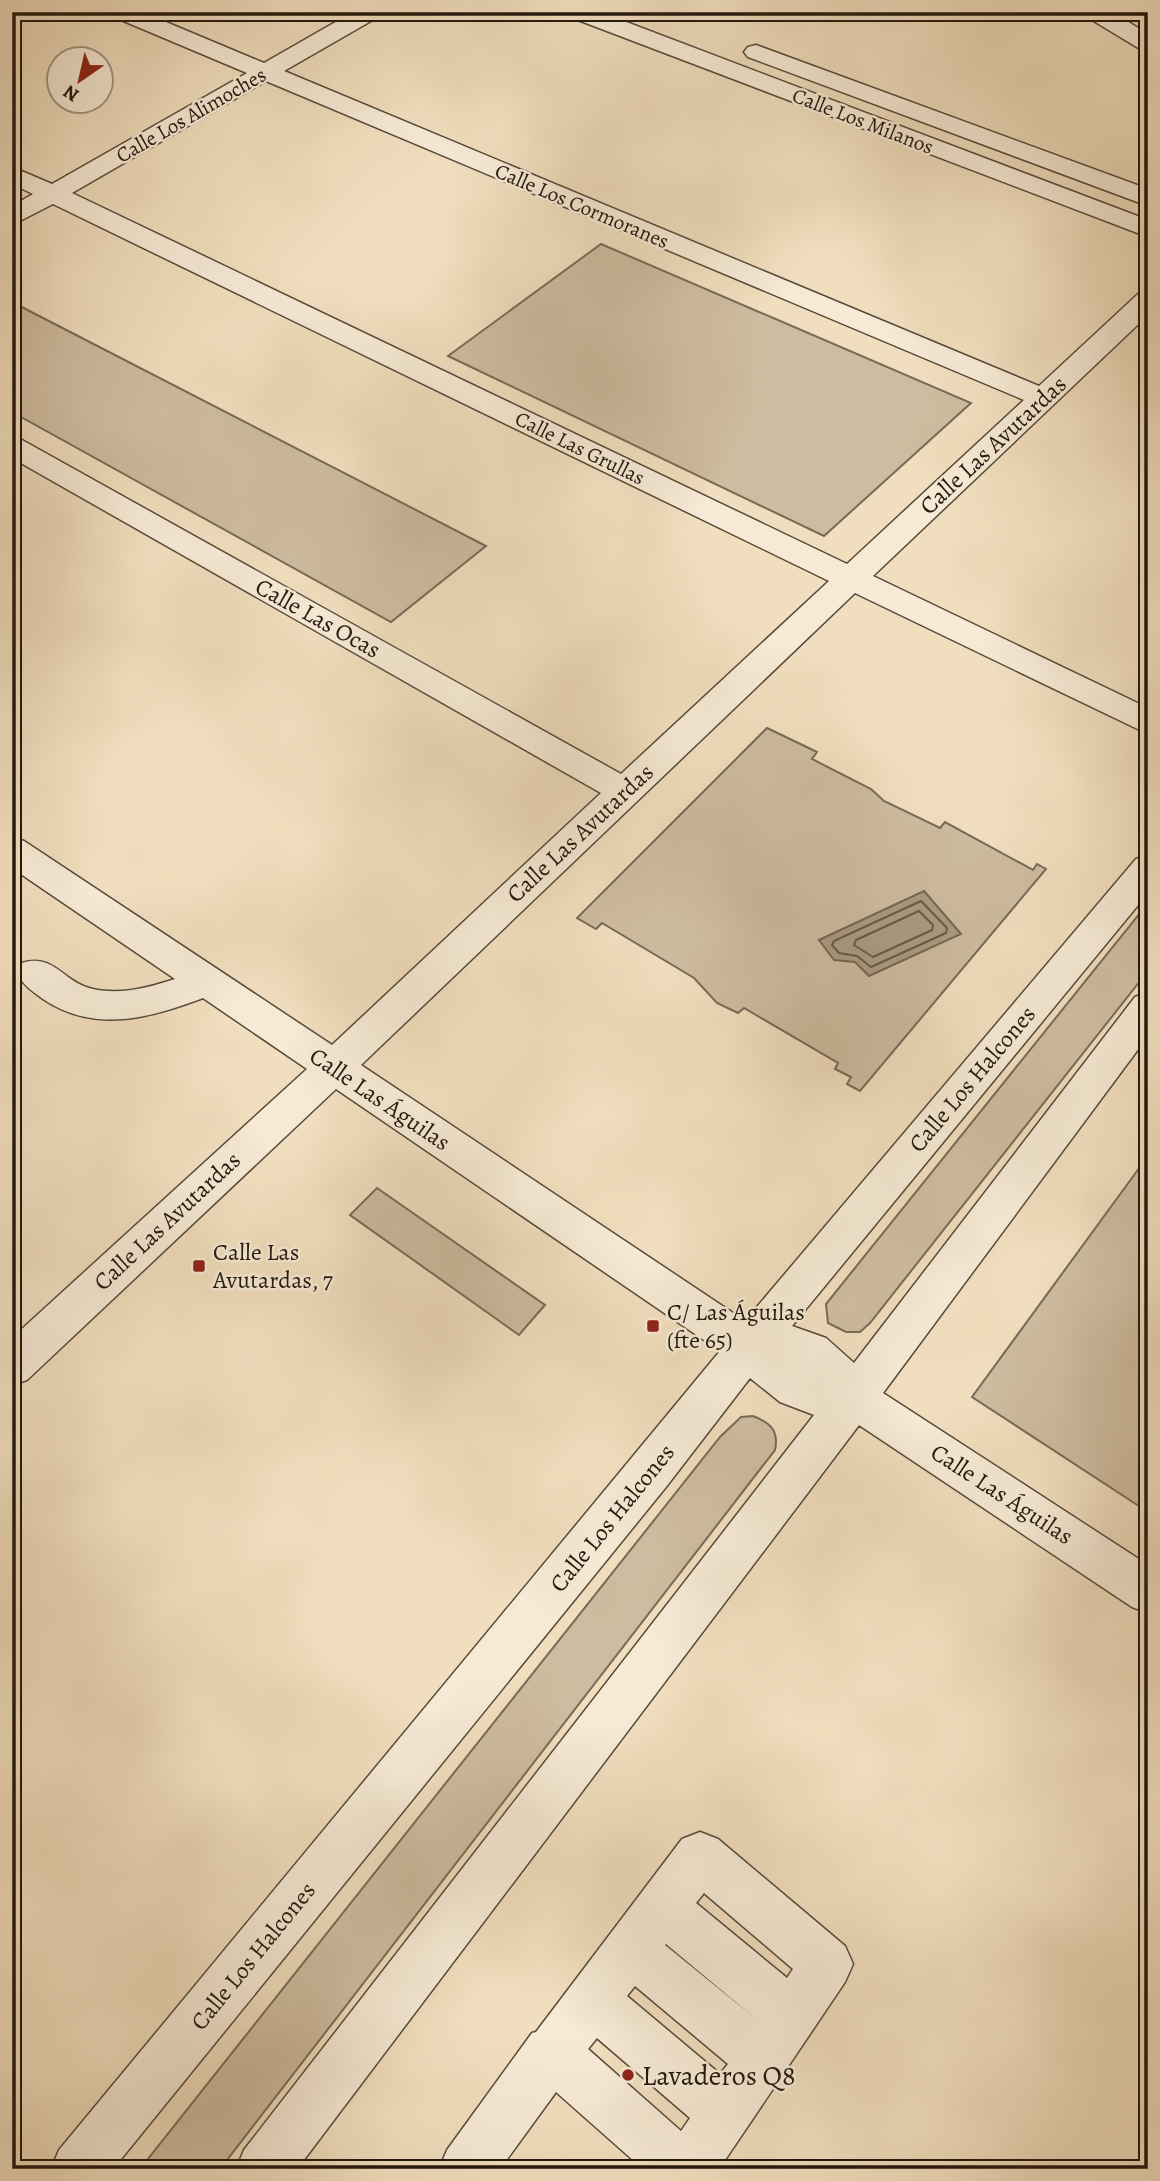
<svg xmlns="http://www.w3.org/2000/svg" width="1160" height="2181" font-family="Alegreya,serif">
<rect width="100%" height="100%" fill="#f1debe"/>
<filter id="stains"><feTurbulence type="fractalNoise" baseFrequency=".00286" numOctaves="4"/><feColorMatrix values="0 0 0 0 .2 0 0 0 0 .09 0 0 0 0 .02 0 0 0 .5 -.17"/></filter>
<radialGradient id="worn" r=".72"><stop offset=".6" stop-color="#630" stop-opacity="0"/><stop offset="1" stop-color="#630" stop-opacity=".3"/></radialGradient>
<!-- green -->
<g fill="#cebca0" stroke="#786a58" stroke-width="2">
<path d="M 601,244 L 971,403 L 824,536 L 448,356 Z"/>
<path d="M 12,302 L 486,546 L 391,622 L 12,412 Z"/>
<path d="M 767,728 L 817,752 L 812,759 L 871,789 L 884,801 L 940,828 L 945,822 L 1033,870 L 1037,864 L 1046,869 L 860,1091 L 847,1084 L 851,1077 L 835,1069 L 838,1063 L 744,1008 L 738,1013 L 717,1003 L 694,978 L 602,923 L 596,929 L 577,918 Z"/>
<path d="M 1148,903 L 1148,971 L 870,1323 L 860,1332 L 846,1332 L 828,1323 L 826,1304 Z"/>
<path d="M 1148,1156 L 1148,1512 L 972,1397 Z"/>
<path d="M 377,1188 L 545,1305 L 519,1335 L 350,1215 Z"/>
<path d="M 753,1416 C 771,1423 779,1431 775,1450 L 220,2169 L 140,2169 L 720,1437 L 741,1417 Z"/>
</g>
<!-- water -->
<path fill="#ab9b82" stroke="#756754" stroke-width="2" d="M 924,891 L 961,934 L 869,976 L 855,962 L 834,960 L 819,940 Z"/>
<g fill="none" stroke-linecap="round" stroke-linejoin="round">
<!-- shore -->
<g stroke="#675a48" stroke-width="2">
<path d="M 921,901 L 947,928 L 946,933 L 871,967 L 857,956 L 839,953 L 832,945 L 834,941 Z"/>
<path d="M 919,911 L 933,925 L 932,930 L 873,957 L 854,945 L 856,940 Z"/>
</g>
<defs>
<g id="minor">
<path d="M 111,12 L 142,12 L 264,63 L 353,12 L 381,12 L 378,17 L 284,71 L 1039,386 L 1138,294 L 1148,292 L 1148,315 L 873,576 L 1148,708 L 1148,734 L 855,593 L 361,1065 L 745,1321 L 1136,859 L 1148,855 L 1148,893 L 792,1326 L 826,1338 L 854,1363 L 1135,997 L 1148,992 L 1148,1036 L 883,1393 L 1148,1565 L 1148,1613 L 1132,1607 L 859,1425 L 297,2169 L 236,2169 L 244,2150 L 814,1415 L 780,1402 L 750,1378 L 666,1487 L 113,2169 L 51,2169 L 59,2150 L 720,1351 L 336,1089 L 27,1380 L 12,1385 L 12,1338 L 307,1069 L 203,998 C 150,1018 95,1034 43,999 C 32,991 23,985 17,973 L 22,963 C 53,953 63,981 89,988 C 117,996 148,988 175,979 L 12,868 L 12,837 L 24,841 L 332,1045 L 601,793 L 12,458 L 12,437 L 22,440 L 621,774 L 829,581 L 53,204 L 12,225 L 12,206 L 33,194 L 12,184 L 12,167 L 52,184 L 247,73 L 114,17 ZM 266,81 L 1024,400 L 847,564 L 72,193 Z"/>
<path d="M 567,12 L 600,12 L 1148,220 L 1148,237 L 570,17 Z"/>
<path d="M 1084,12 L 1112,12 L 1148,34 L 1148,51 L 1140,49 L 1087,17 Z"/>
<path d="M 756,45 L 1148,189 L 1148,206 L 748,57 L 744,52 L 748,47 Z"/>
<path d="M 700,1832 L 718,1839 L 845,1946 L 853,1964 L 845,1982 L 719,2169 L 643,2169 L 556,2092 L 500,2169 L 439,2169 L 447,2150 L 532,2033 L 536,2032 L 682,1839 ZM 704,1893 L 793,1969 L 787,1978 L 696,1903 ZM 666,1944 L 756,2019 L 665,1945 ZM 635,1986 L 728,2064 L 720,2074 L 627,1996 ZM 597,2038 L 690,2118 L 681,2131 L 588,2049 Z"/>
</g>
</defs>
<!-- minor casing -->
<use href="#minor" stroke="#564a3b" stroke-width="3"/>
<!-- minor -->
<use href="#minor" fill="#f6ead5" fill-rule="evenodd"/>
</g>
<!-- markers -->
<g fill="#8f2418" stroke="#f6ead5" stroke-width="2.5">
<rect x="192" y="1259" width="14" height="14" rx="3.5"/>
<rect x="646" y="1319" width="14" height="14" rx="3.5"/>
<circle cx="628" cy="2075" r="7"/>
</g>
<g text-anchor="middle" stroke-width="5" stroke-linejoin="round" paint-order="stroke">
<!-- far-street labels -->
<g font-size="21" fill="#23180f" stroke="#f6ead5">
<text transform="translate(191 115) rotate(-30)" y="7">Calle Los Alimoches</text>
<text transform="translate(863 121) rotate(21)" y="7">Calle Los Milanos</text>
<text transform="translate(582 206) rotate(23)" y="7">Calle Los Cormoranes</text>
<text transform="translate(580 448) rotate(26)" y="7">Calle Las Grullas</text>
</g>
<!-- street labels -->
<g font-size="24" fill="#23180f" stroke="#f6ead5">
<text transform="translate(993 445) rotate(-43)" y="8">Calle Las Avutardas</text>
<text transform="translate(318 618) rotate(29)" y="8">Calle Las Ocas</text>
<text transform="translate(580 833) rotate(-43)" y="8">Calle Las Avutardas</text>
<text transform="translate(972 1079) rotate(-50)" y="8">Calle Los Halcones</text>
<text transform="translate(380 1099) rotate(34)" y="8">Calle Las Águilas</text>
<text transform="translate(167 1221) rotate(-43)" y="8">Calle Las Avutardas</text>
<text transform="translate(1002 1494) rotate(33)" y="8">Calle Las Águilas</text>
<text transform="translate(612 1518) rotate(-51)" y="8">Calle Los Halcones</text>
<text transform="translate(253 1956) rotate(-51)" y="8">Calle Los Halcones</text>
</g>
<!-- poi labels -->
<g font-size="24" fill="#23180f" stroke="#f6ead5" text-anchor="start">
<text x="213" y="1260">Calle Las<tspan x="213" dy="28">Avutardas, 7</tspan></text>
<text x="667" y="1320">C/ Las Águilas<tspan x="667" dy="28">(fte 65)</tspan></text>
</g>
<!-- near-poi labels -->
<g font-size="28" fill="#23180f" stroke="#f6ead5" text-anchor="start">
<text x="642" y="2085">Lavaderos Q8</text>
</g>
</g>
<!-- margin -->
<rect width="1160" height="2181" fill="none" stroke="#f1debe" stroke-width="42"/>
<rect x="14" y="14" width="1132" height="2153" fill="none" stroke="#23180f" stroke-width="3.5"/>
<rect x="21" y="21" width="1118" height="2139" fill="none" stroke="#23180f" stroke-width="2"/>
<!-- north arrow -->
<g transform="translate(80 80) rotate(214)"><circle r="33" fill="#f6ead5" stroke="#a29686" stroke-width="2"/>
<path d="M0-5L12 26L0 18L-12 26Z" fill="#8f2418"/>
<text y="-10" font-size="19" font-weight="bold" text-anchor="middle" fill="#23180f">N</text>
</g>
<rect width="100%" height="100%" filter="url(#stains)"/>
<rect width="100%" height="100%" fill="url(#worn)"/>
</svg>
